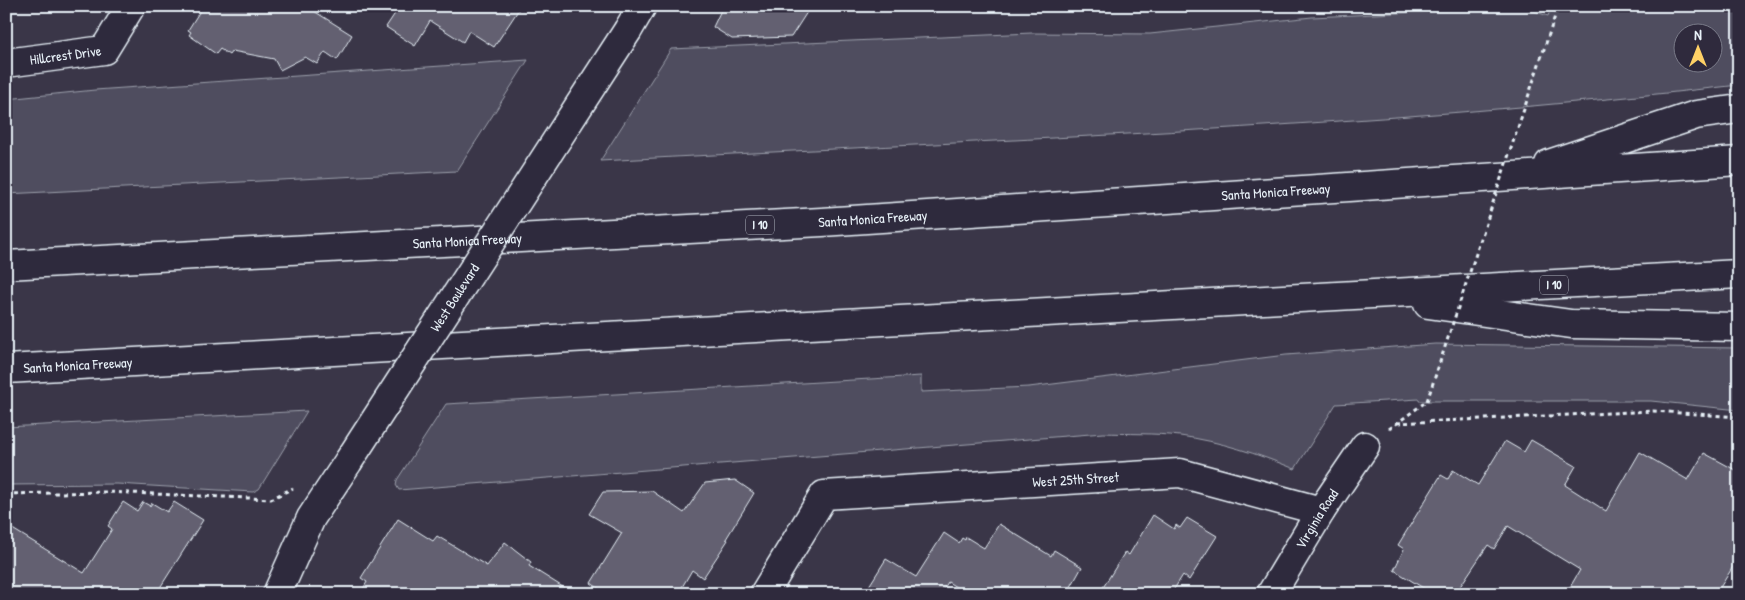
<svg xmlns="http://www.w3.org/2000/svg" width="1745" height="600" font-family="'Patrick Hand',sans-serif">
<rect width="100%" height="100%" fill="#3a3648"/>
<filter id="ink" filterUnits="userSpaceOnUse"><feTurbulence type="fractalNoise" baseFrequency=".02" numOctaves="2"/><feDisplacementMap in="SourceGraphic" scale="10" xChannelSelector="R" yChannelSelector="G"/><feConvolveMatrix kernelMatrix="1 2 1 2 8 2 1 2 1" color-interpolation-filters="sRGB"/></filter>
<g filter="url(#ink)">
<!-- green -->
<g fill="#504e5f" stroke="#9ca0ac" fill-rule="evenodd">
<path d="M 1645,6 L 1739,6 L 1739,85 C 1361,129 980,140 600,161 L 671,49 L 1032,33 L 1150,34 L 1312,17 L 1522,7 L 1548,16 L 1551,8 L 1565,12 ZM 1682,32 L 1712,32 L 1712,62 L 1682,62 Z"/>
<path d="M 528,60 L 457,171 L 6,194 L 6,99 L 95,90 Z"/>
<path d="M 1435,344 L 1739,348 L 1739,410 L 1651,401 L 1419,401 L 1419,399 L 1336,404 L 1295,469 C 1258,454 1219,441 1180,436 C 1154,433 1128,434 1103,433 L 399,490 L 396,485 L 397,480 L 446,404 L 921,376 L 921,392 L 1029,387 L 1286,355 Z"/>
<path d="M 307,411 L 259,489 L 253,492 L 117,484 L 6,485 L 6,427 Z"/>
</g>
<!-- building -->
<g fill="#636171" stroke="#e8f1f8">
<path d="M 203,6 L 306,6 L 352,35 L 337,60 L 325,52 L 317,64 L 305,57 L 280,70 L 274,59 L 232,51 L 229,55 L 220,49 L 216,54 L 189,35 L 191,32 L 188,30 Z"/>
<path d="M 400,6 L 521,6 L 494,47 L 469,31 L 463,42 L 430,21 L 415,46 L 386,27 Z"/>
<path d="M 723,6 L 811,6 L 791,37 L 732,39 L 713,27 Z"/>
<path d="M 1531,440 L 1576,466 L 1565,485 L 1606,511 L 1640,452 L 1688,480 L 1704,453 L 1739,472 L 1739,557 L 1716,594 L 1566,594 L 1580,570 L 1508,526 L 1494,549 L 1488,545 L 1455,594 L 1433,594 L 1394,570 L 1404,549 L 1398,545 L 1441,475 L 1448,479 L 1453,470 L 1478,485 L 1505,441 L 1524,452 Z"/>
<path d="M 735,480 L 754,493 L 726,539 L 728,540 L 703,578 L 692,570 L 678,594 L 607,594 L 591,583 L 622,533 L 589,514 L 603,492 L 652,491 L 684,513 L 705,483 Z"/>
<path d="M 123,502 L 137,511 L 143,502 L 150,506 L 152,503 L 167,512 L 174,502 L 203,520 L 156,594 L 6,594 L 6,525 L 84,573 L 112,529 L 108,526 Z"/>
<path d="M 1153,515 L 1174,529 L 1176,525 L 1180,528 L 1187,518 L 1217,536 L 1189,580 L 1183,575 L 1171,594 L 1099,594 L 1125,552 L 1129,555 Z"/>
<path d="M 398,519 L 433,541 L 437,536 L 487,566 L 505,542 L 531,562 L 529,566 L 574,594 L 360,594 L 367,582 L 361,578 Z"/>
<path d="M 999,524 L 1051,556 L 1054,550 L 1082,567 L 1067,594 L 967,594 L 948,582 L 941,593 L 943,594 L 864,594 L 886,559 L 916,577 L 944,533 L 959,543 L 962,538 L 965,540 L 966,537 L 984,548 Z"/>
</g>
<g fill="none" stroke-linecap="round" stroke-linejoin="round">
<defs>
<g id="minor">
<path d="M 628,30 L 642,6"/>
<path id="s1" d="M 6,63 L 104,50 L 131,6"/>
<path d="M 277,594 L 311,518 L 348,462"/>
<path id="s2" d="M 764,594 L 824,495 L 1180,473 L 1321,511"/>
<path id="s3" d="M 1271,594 L 1321,511 L 1365,446"/>
</g>
<g id="highway">
<path d="M 1549,164 L 1696,115 L 1739,109"/>
<path id="s4" d="M 6,265 L 822,222 L 1739,161"/>
<path d="M 1428,304 L 1571,324 L 1739,327"/>
<path id="s5" d="M 6,369 L 1739,274"/>
</g>
</defs>
<!-- minor casing -->
<use href="#minor" stroke="#e8f1f8" stroke-width="31"/>
<!-- highway casing -->
<use href="#highway" stroke="#e8f1f8" stroke-width="31"/>
<!-- path -->
<g stroke="#e8f1f8" stroke-width="3" stroke-dasharray="4 4" stroke-linecap="butt">
<path d="M 1557,10 L 1561,6"/>
<path d="M 1397,423 L 1653,411 L 1739,417"/>
<path d="M 1389,429 L 1427,401"/>
<path d="M 6,494 L 106,492 L 271,499 L 293,488"/>
</g>
<!-- minor -->
<use href="#minor" stroke="#2f2a3d" stroke-width="28"/>
<!-- highway -->
<use href="#highway" stroke="#2f2a3d" stroke-width="28"/>
<defs>
<g id="minor-bridge">
<path id="s6" d="M 348,462 L 628,30"/>
</g>
</defs>
<!-- minor-bridge casing -->
<use href="#minor-bridge" stroke="#e8f1f8" stroke-width="31" stroke-linecap="butt"/>
<!-- path-bridge -->
<path stroke="#e8f1f8" stroke-width="3" stroke-dasharray="4 4" stroke-linecap="butt" d="M 1427,401 L 1557,10"/>
<!-- minor-bridge -->
<use href="#minor-bridge" stroke="#2f2a3d" stroke-width="28"/>
</g>
</g>
<g text-anchor="middle" stroke-width="4" stroke-linejoin="round" paint-order="stroke">
<!-- shield labels -->
<g fill="#2f2a3d" stroke="#b0b5c0" stroke-width="1">
<rect x="746" y="215.5" width="28" height="19" rx="4"/>
<rect x="1540" y="275.5" width="28" height="19" rx="4"/>
</g>
<g font-size="12" font-weight="bold" fill="#e8f1f8">
<text x="760" y="229">I 10</text>
<text x="1554" y="289">I 10</text>
</g>
<!-- street labels -->
<g font-size="14" fill="#e8f1f8" stroke="#2f2a3d">
<text dy="5" stroke="none"><textPath href="#s1" startOffset="60">Hillcrest Drive</textPath></text>
<text dy="5" stroke="none"><textPath href="#s4" startOffset="1272">Santa Monica Freeway</textPath></text>
<text dy="5" stroke="none"><textPath href="#s4" startOffset="868">Santa Monica Freeway</textPath></text>
<text dy="5" stroke="none"><textPath href="#s4" startOffset="462">Santa Monica Freeway</textPath></text>
<text dy="5" stroke="none"><textPath href="#s6" startOffset="196">West Boulevard</textPath></text>
<text dy="5" stroke="none"><textPath href="#s5" startOffset="72">Santa Monica Freeway</textPath></text>
<text dy="5" stroke="none"><textPath href="#s2" startOffset="368">West 25th Street</textPath></text>
<text dy="5" stroke="none"><textPath href="#s3" startOffset="88">Virginia Road</textPath></text>
</g>
</g>
<!-- margin -->
<rect width="1745" height="600" fill="none" stroke="#2f2a3d" stroke-width="25"/>
<rect x="12" y="12" width="1720" height="575" fill="none" stroke="#e8f1f8" stroke-width="2" filter="url(#ink)"/>
<!-- north arrow -->
<g transform="translate(1698 48)"><circle r="24" fill="#2f2a3d" stroke="#797a88"/>
<path d="M0-4L9 19L0 12L-9 19Z" fill="#ffd166"/>
<text y="-8" font-size="14" font-weight="bold" text-anchor="middle" fill="#e8f1f8">N</text>
</g>
</svg>
